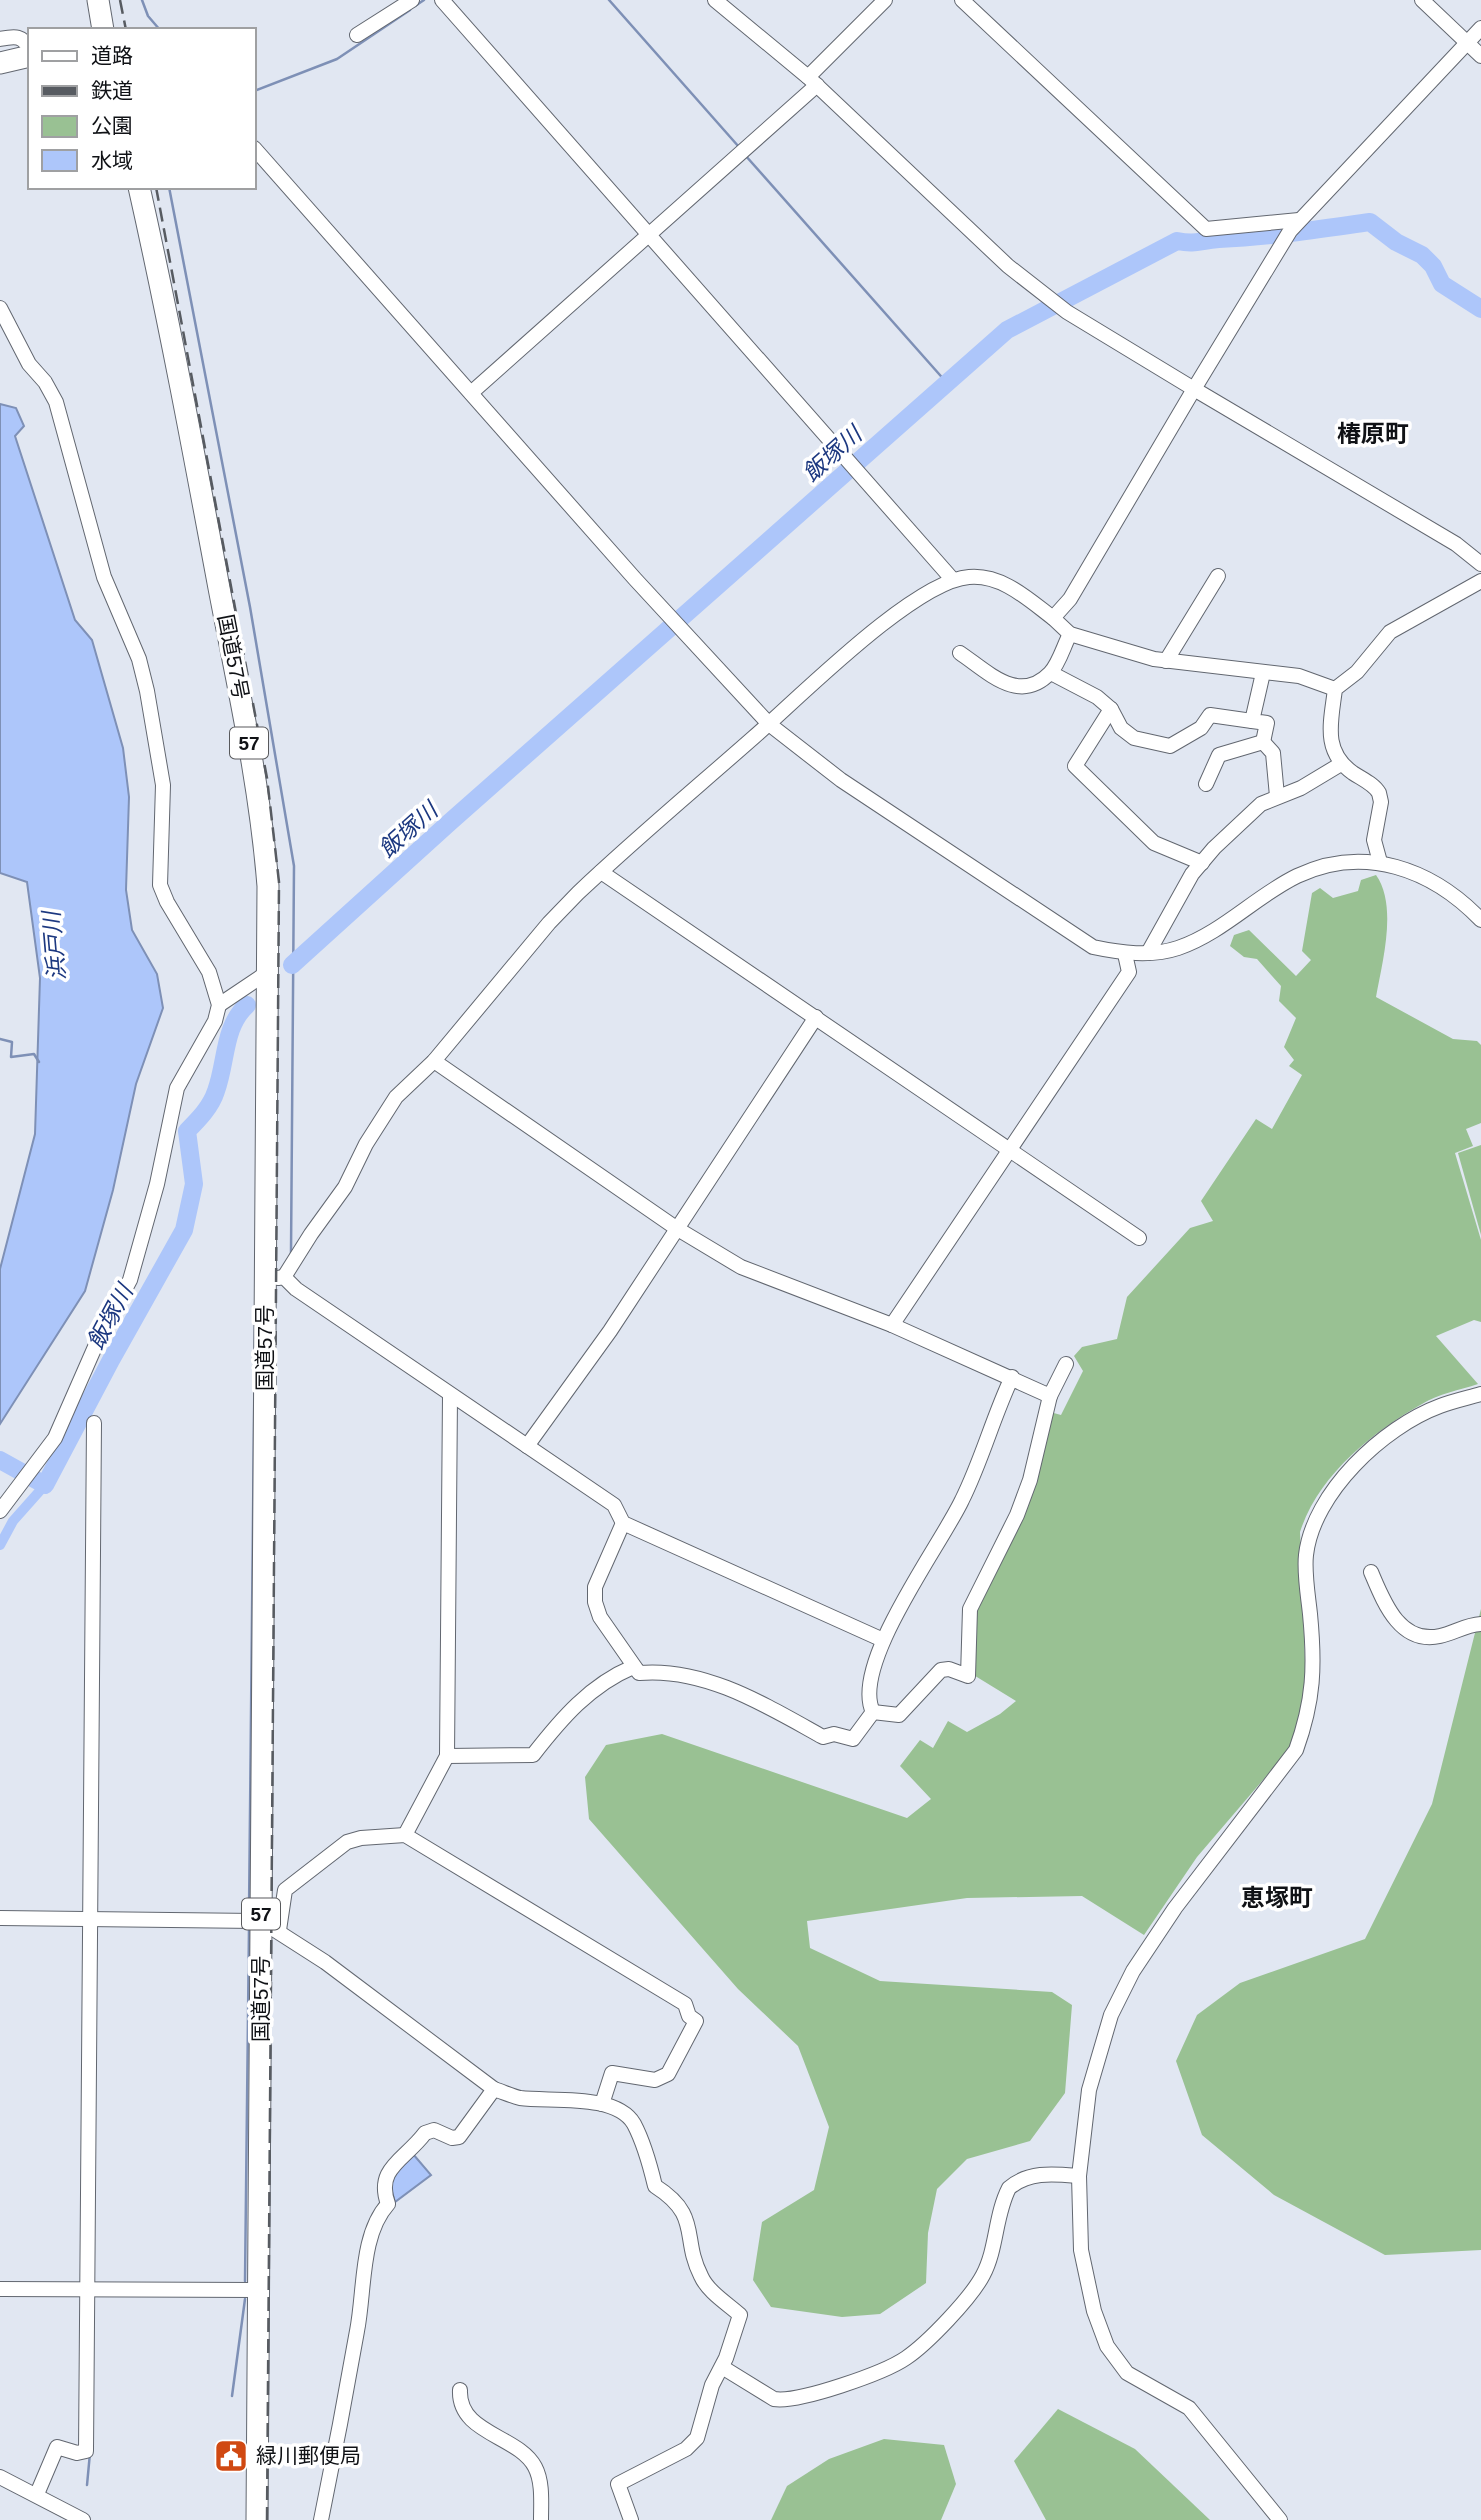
<svg xmlns="http://www.w3.org/2000/svg" width="1481" height="2520" font-family="Arial,'Noto Sans JP',sans-serif">
<rect width="100%" height="100%" fill="#e1e7f2"/>
<!-- green -->
<g fill="#99c193">
<path d="M 1376,875 C 1398,906 1382,963 1376,997 L 1453,1039 L 1477,1041 L 1481,1045 L 1481,1123 L 1466,1129 L 1473,1146 L 1455,1153 L 1481,1240 L 1481,1322 L 1474,1320 L 1436,1336 L 1478,1384 C 1460,1390 1438,1394 1422,1404 C 1372,1432 1318,1476 1300,1532 L 1306,1688 L 1292,1746 L 1197,1857 L 1144,1935 L 1082,1896 L 967,1898 L 807,1921 L 810,1948 L 880,1981 L 1052,1992 L 1072,2005 L 1065,2093 L 1030,2141 L 967,2159 L 937,2189 L 928,2233 L 926,2283 L 880,2314 L 842,2317 L 771,2307 L 753,2280 L 762,2222 L 814,2190 L 829,2127 L 798,2046 L 738,1989 L 589,1819 L 585,1777 L 606,1745 L 662,1734 L 907,1818 L 931,1799 L 900,1766 L 920,1740 L 933,1748 L 948,1721 L 967,1732 L 1000,1714 L 1016,1701 L 972,1674 L 973,1608 L 1050,1412 L 1061,1415 L 1083,1371 L 1074,1356 L 1082,1347 L 1117,1339 L 1127,1297 L 1190,1228 L 1213,1221 L 1201,1201 L 1256,1119 L 1272,1129 L 1302,1075 L 1289,1066 L 1294,1060 L 1284,1047 L 1296,1018 L 1279,1001 L 1281,986 L 1257,959 L 1244,957 L 1230,946 L 1234,935 L 1249,930 L 1296,976 L 1311,960 L 1302,951 L 1312,893 L 1320,888 L 1333,898 L 1358,891 L 1361,880 Z"/>
<path d="M 1481,1145 L 1481,1235 L 1458,1153 Z"/>
<path d="M 1481,1609 L 1481,2250 L 1385,2255 L 1274,2195 L 1202,2135 L 1176,2061 L 1197,2015 L 1240,1983 L 1365,1939 L 1432,1804 Z"/>
<path d="M 1058,2409 L 1135,2449 L 1210,2520 L 1046,2520 L 1014,2461 Z"/>
<path d="M 884,2439 L 944,2445 L 956,2484 L 941,2520 L 771,2520 L 787,2486 L 829,2459 Z"/>
</g>
<!-- water -->
<g fill="#adc6fa" stroke="#7e90b6" stroke-width="2">
<path d="M 0,404 L 16,408 L 24,426 L 15,436 L 75,620 L 92,640 L 123,748 L 129,797 L 126,890 L 132,930 L 157,974 L 163,1008 L 136,1084 L 113,1190 L 85,1291 L 0,1424 L 0,1269 L 35,1134 L 40,978 L 27,882 L 0,873 Z"/>
<path d="M 413,2154 L 431,2175 L 395,2202 L 388,2178 Z"/>
</g>
<g fill="none" stroke-linecap="round" stroke-linejoin="round">
<!-- stream -->
<g stroke="#7e90b6" stroke-width="2.5">
<path d="M 142,0 L 148,16 L 160,30"/>
<path d="M 609,0 L 739,147"/>
<path d="M 415,6 L 424,0"/>
<path d="M 254,91 L 337,59 L 410,10"/>
<path d="M 745,155 L 947,383"/>
<path d="M 169,187 L 250,607 L 294,866 L 291,1253"/>
<path d="M 0,1039 L 12,1042 L 11,1057 L 34,1054 L 39,1062"/>
<path d="M 249,1912 L 255,1324"/>
<path d="M 245,2281 L 249,1929"/>
<path d="M 232,2396 L 245,2299"/>
<path d="M 87,2485 L 90,2453"/>
</g>
<!-- canal -->
<path stroke="#adc6fa" stroke-width="10" d="M 0,1545 L 13,1521 L 45,1485"/>
<!-- river -->
<g stroke="#adc6fa" stroke-width="18">
<path d="M 292,965 L 450,822 L 1007,330 L 1177,241 C 1197,245 1200,240 1219,239 C 1270,237 1320,229 1370,222 L 1396,242 L 1422,255 L 1433,266 L 1442,284 L 1481,309"/>
<path d="M 0,1460 L 45,1485 L 111,1360 L 184,1230 L 194,1184 L 187,1131 C 198,1120 211,1107 216,1091 C 227,1061 223,1027 247,1005"/>
</g>
<defs>
<g id="minor">
<path d="M 442,0 L 953,580"/>
<path d="M 962,0 L 1206,229 L 1299,220"/>
<path d="M 1422,0 L 1481,56"/>
<path d="M 1481,28 L 1290,231 L 1194,389 L 1456,544 L 1481,564"/>
<path d="M 357,35 L 412,0"/>
<path d="M 0,39 C 15,36 23,35 30,50"/>
<path d="M 808,77 L 885,0"/>
<path d="M 254,148 L 635,579 L 769,724 L 841,780 L 1093,947 C 1121,953 1151,957 1178,948 C 1222,933 1256,896 1297,876 C 1364,844 1432,869 1481,920"/>
<path d="M 0,308 L 29,364 L 45,382 L 56,402 L 104,577 L 139,659 L 147,691 L 163,785 L 160,885 L 167,902 L 209,972 L 219,1005 L 215,1021 L 177,1088 L 157,1184 L 130,1280 L 98,1340 L 55,1438 L 0,1511"/>
<path d="M 471,393 L 817,85"/>
<path d="M 1053,618 L 1070,634 L 1154,659 L 1299,676 L 1335,689"/>
<path d="M 960,653 C 988,672 1019,705 1050,673 C 1059,664 1064,645 1070,634"/>
<path d="M 1166,661 L 1218,576"/>
<path d="M 1051,673 L 1097,697 L 1111,709 L 1075,766 L 1154,843 L 1202,863"/>
<path d="M 1111,709 L 1121,728 L 1134,738 L 1170,746 L 1201,728 L 1210,715 L 1252,721"/>
<path d="M 1263,742 L 1267,723 L 1252,721 L 1263,673"/>
<path d="M 1206,784 L 1219,755 L 1263,742 L 1273,753 L 1277,796"/>
<path d="M 1380,862 L 1374,840 L 1381,802 L 1379,793 C 1374,784 1362,779 1353,773 C 1322,751 1331,722 1335,689 L 1357,672 L 1390,632 L 1481,581"/>
<path d="M 601,872 L 1139,1238"/>
<path d="M 1148,953 L 1192,874 L 1214,848 L 1261,804 L 1301,788 L 1341,764"/>
<path d="M 219,1005 L 268,972"/>
<path d="M 434,1061 L 676,1228 L 741,1267 L 892,1325 L 1050,1396 L 1066,1364"/>
<path d="M 284,1277 L 311,1234 L 345,1187 L 366,1144 L 396,1097 L 434,1061 L 549,923 L 578,893 C 635,839 695,789 754,737 C 798,699 914,581 969,577 C 1002,574 1029,600 1053,618 L 1070,599 L 1194,389 L 1067,312 L 1008,266 L 808,77 L 715,0"/>
<path d="M 278,1278 L 284,1277 L 296,1289 L 614,1505 L 623,1523 L 883,1640"/>
<path d="M 892,1325 L 1129,972 L 1125,954"/>
<path d="M 527,1446 L 610,1331 L 816,1017"/>
<path d="M 623,1523 L 595,1587 L 595,1602 L 600,1617 L 639,1673 C 705,1667 767,1706 823,1737 L 834,1734 L 853,1739 L 873,1712"/>
<path d="M 1371,1572 C 1383,1600 1399,1645 1440,1636 C 1454,1633 1465,1625 1481,1624"/>
<path d="M 873,1712 L 899,1715 L 941,1670 L 949,1669 L 968,1676 L 970,1609 L 1017,1515 L 1030,1480 L 1050,1396"/>
<path d="M 873,1712 C 850,1665 941,1545 962,1500 C 982,1460 993,1417 1012,1377"/>
<path d="M 447,1756 L 533,1755 C 561,1719 590,1685 633,1667"/>
<path d="M 405,1835 L 447,1756 L 450,1396"/>
<path d="M 0,1918 L 261,1921 L 325,1962 L 494,2089 C 503,2092 512,2096 520,2098 C 551,2102 616,2093 634,2124 C 644,2143 650,2165 655,2186 C 702,2216 681,2237 701,2276 C 708,2292 728,2304 740,2315 L 726,2358 L 712,2385 L 697,2438 L 686,2449 L 618,2484 L 631,2520"/>
<path d="M 279,1930 L 285,1890 L 347,1842 L 361,1838 L 405,1835 L 685,2004 L 689,2016 L 696,2021 L 668,2074 L 655,2080 L 612,2073 L 602,2104"/>
<path d="M 0,2289 L 259,2290"/>
<path d="M 722,2367 L 774,2399 C 799,2403 884,2373 906,2358 C 928,2343 971,2298 983,2275 C 997,2249 995,2215 1009,2188 C 1029,2171 1054,2174 1079,2176"/>
<path d="M 460,2390 C 458,2434 518,2435 535,2467 C 543,2482 541,2503 541,2520"/>
<path d="M 0,2477 L 83,2520"/>
<path d="M 37,2494 L 57,2447 L 77,2453 L 86,2451 L 94,1423"/>
<path d="M 321,2520 C 334,2457 346,2394 357,2331 C 365,2291 360,2235 388,2204 C 375,2168 405,2160 425,2133 L 434,2130 L 452,2138 L 459,2137 L 494,2089"/>
<path d="M 1280,2520 L 1189,2408 L 1127,2373 L 1107,2346 L 1094,2311 L 1081,2250 L 1079,2176 L 1089,2090 L 1111,2015 L 1133,1971 L 1175,1908 L 1296,1750 C 1314,1700 1315,1666 1310,1614 C 1308,1595 1304,1573 1306,1555 C 1313,1493 1383,1427 1440,1406 C 1453,1401 1467,1398 1481,1394"/>
</g>
<g id="highway">
<path d="M 98,0 L 103,30"/>
<path d="M 0,63 L 30,56"/>
<path d="M 139,187 C 169,320 194,454 219,588 C 238,687 260,785 268,886 L 257,2520"/>
</g>
</defs>
<!-- minor casing -->
<use href="#minor" stroke="#626770" stroke-width="16"/>
<!-- highway casing -->
<use href="#highway" stroke="#626770" stroke-width="23"/>
<!-- minor -->
<use href="#minor" stroke="#fff" stroke-width="14"/>
<!-- highway -->
<use href="#highway" stroke="#fff" stroke-width="21"/>
<!-- rail -->
<g stroke="#575b61" stroke-width="2.5" stroke-dasharray="14 7" stroke-linecap="butt">
<path d="M 120,0 L 126,30"/>
<path d="M 156,187 L 267,778 L 279,882 L 267,2520"/>
</g>
</g>
<!-- icons -->
<defs>
<symbol id="civic-square" viewBox="-11 -11 22 22"><rect x="-9" y="-9" width="18" height="18" rx="4" fill="#d04912" stroke="#fff"/><path d="M-.6-6.5H3V-4.5H.6V-3L4-1V1h2V6H-6V1h2V-1L-.6-3ZM-1.2 2.5V6h2.4V2.5Z" fill="#fff"/></symbol>
</defs>
<g fill-rule="evenodd">
<use href="#civic-square" x="212" y="2437" width="38" height="38"/>
</g>
<g text-anchor="middle" stroke-width="7" stroke-linejoin="round" paint-order="stroke">
<!-- shield labels -->
<g fill="#fff" stroke="#58595c" stroke-width="2">
<rect x="230" y="727.5" width="38" height="31" rx="5"/>
<rect x="242" y="1898.5" width="38" height="31" rx="5"/>
</g>
<g font-size="19" font-weight="bold" fill="#101216">
<text x="249" y="750">57</text>
<text x="261" y="1921">57</text>
</g>
<!-- street labels -->
<g font-size="21" fill="#101216" stroke="#fff">
<text transform="translate(233 657) rotate(79)" y="7">国道57号</text>
<text transform="translate(265 1348) rotate(-90)" y="7">国道57号</text>
<text transform="translate(261 1999) rotate(-90)" y="7">国道57号</text>
</g>
<!-- poi labels -->
<g font-size="21" fill="#101216" stroke="#fff" text-anchor="start">
<text x="256" y="2463">緑川郵便局</text>
</g>
<!-- water labels -->
<g font-size="23" font-style="italic" fill="#1c3880" stroke="#fff">
<text transform="translate(832 454) rotate(-42)" y="8">飯塚川</text>
<text transform="translate(408 830) rotate(-42)" y="8">飯塚川</text>
<text transform="translate(54 946) rotate(-95)" y="8">浜戸川</text>
<text transform="translate(110 1317) rotate(-62)" y="8">飯塚川</text>
</g>
<!-- quarter labels -->
<g font-size="24" font-weight="bold" fill="#101216" stroke="#fff">
<text x="1373" y="442">椿原町</text>
<text x="1277" y="1906">恵塚町</text>
</g>
</g>
<!-- legend -->
<rect x="28" y="28" width="228" height="161" fill="#ffffff" stroke="#9fa0a2" stroke-width="2"/>
<rect x="42" y="51" width="35" height="10" fill="#ffffff" stroke="#9fa0a2" stroke-width="2"/>
<text x="91" y="63" font-size="21" fill="#101216">道路</text>
<rect x="42" y="86" width="35" height="10" fill="#575b61" stroke="#9fa0a2" stroke-width="2"/>
<text x="91" y="98" font-size="21" fill="#101216">鉄道</text>
<rect x="42" y="116" width="35" height="21" fill="#99c193" stroke="#9fa0a2" stroke-width="2"/>
<text x="91" y="133" font-size="21" fill="#101216">公園</text>
<rect x="42" y="150" width="35" height="21" fill="#adc6fa" stroke="#9fa0a2" stroke-width="2"/>
<text x="91" y="168" font-size="21" fill="#101216">水域</text>
</svg>
